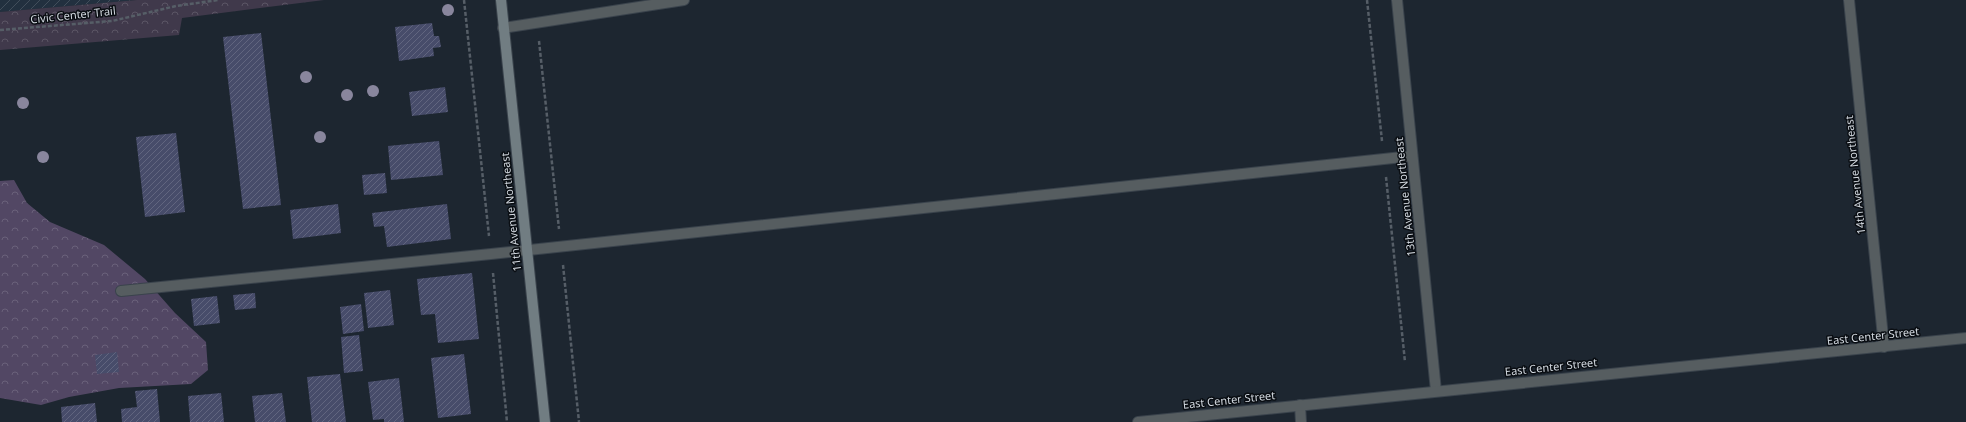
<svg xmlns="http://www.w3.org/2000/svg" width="1966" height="422" font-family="'Noto Sans',sans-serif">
<defs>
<pattern id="industrial-furrows" width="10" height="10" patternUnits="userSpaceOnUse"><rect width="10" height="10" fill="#22303f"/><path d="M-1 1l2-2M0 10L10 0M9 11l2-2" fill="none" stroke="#414d5a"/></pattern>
<pattern id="forest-crowns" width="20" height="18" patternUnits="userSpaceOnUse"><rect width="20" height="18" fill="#524764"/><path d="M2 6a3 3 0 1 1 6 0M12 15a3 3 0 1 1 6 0" fill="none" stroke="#6a617a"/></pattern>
<pattern id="park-crowns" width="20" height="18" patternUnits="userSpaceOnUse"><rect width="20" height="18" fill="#40394b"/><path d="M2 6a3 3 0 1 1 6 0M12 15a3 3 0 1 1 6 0" fill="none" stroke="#5b5565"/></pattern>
<pattern id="building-hatch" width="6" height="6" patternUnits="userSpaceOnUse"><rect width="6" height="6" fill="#474c6a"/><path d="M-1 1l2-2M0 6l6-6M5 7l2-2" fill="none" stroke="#61657f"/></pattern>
</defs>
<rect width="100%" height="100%" fill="#1d2630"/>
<!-- industrial -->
<path fill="url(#industrial-furrows)" d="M 0,0 L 137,0 L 0,12 Z"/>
<!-- forest -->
<path fill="url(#forest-crowns)" d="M 14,180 L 27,203 L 50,222 L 104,245 L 145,279 L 175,313 L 206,342 L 208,370 L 191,384 L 119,388 L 69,397 L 41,405 L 0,398 L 0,181 Z"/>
<!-- park -->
<path fill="url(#park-crowns)" d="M 137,0 L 324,0 L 182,18 L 179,35 L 0,50 L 0,12 Z"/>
<!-- building -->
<g fill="url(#building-hatch)">
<path d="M 432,23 L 434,36 L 439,36 L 441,47 L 433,48 L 434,56 L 399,61 L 395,27 Z"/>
<path d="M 261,33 L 281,205 L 243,209 L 223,37 Z"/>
<path d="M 445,87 L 448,112 L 412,116 L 409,92 Z"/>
<path d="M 176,133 L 185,212 L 145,217 L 136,137 Z"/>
<path d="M 439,141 L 443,175 L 391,180 L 388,146 Z"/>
<path d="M 385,173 L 387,193 L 364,195 L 362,175 Z"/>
<path d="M 338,204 L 341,233 L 293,239 L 290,210 Z"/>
<path d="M 447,204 L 451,239 L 387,247 L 384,226 L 374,227 L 372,213 Z"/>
<path d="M 472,273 L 479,339 L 438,343 L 435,314 L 421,315 L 417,279 Z"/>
<path d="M 390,290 L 394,325 L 368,328 L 364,293 Z"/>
<path d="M 255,293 L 256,308 L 235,310 L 233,295 Z"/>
<path d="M 217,296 L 220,323 L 194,326 L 191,299 Z"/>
<path d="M 361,304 L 364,331 L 343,334 L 340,307 Z"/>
<path d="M 359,335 L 363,371 L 344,373 L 341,337 Z"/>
<path d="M 117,352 L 119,372 L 97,374 L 95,355 Z"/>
<path d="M 464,354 L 471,414 L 438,418 L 431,358 Z"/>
<path d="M 340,374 L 346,422 L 312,422 L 307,377 Z"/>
<path d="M 399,378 L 404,422 L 384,422 L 384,419 L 373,420 L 368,382 Z"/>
<path d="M 157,389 L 160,422 L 122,422 L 121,409 L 137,407 L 135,391 Z"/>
<path d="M 221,393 L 224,422 L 190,422 L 188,396 Z"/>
<path d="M 282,393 L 286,422 L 255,422 L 252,396 Z"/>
<path d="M 95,403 L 97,422 L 62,422 L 61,407 Z"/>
</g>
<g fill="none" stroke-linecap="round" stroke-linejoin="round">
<defs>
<path id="service" d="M 121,291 L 491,254 L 1412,156"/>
<g id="minor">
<path d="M 1397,0 L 1436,391"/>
<path d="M 1849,0 L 1884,347"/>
<path d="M 503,28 L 684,0"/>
<path d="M 1300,405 L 1301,422"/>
</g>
<path id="tertiary" d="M 1138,422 L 1966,338"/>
<path id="secondary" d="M 501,0 L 545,422"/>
</defs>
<!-- service casing -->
<use href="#service" stroke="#3a434c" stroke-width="12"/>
<!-- minor casing -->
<use href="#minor" stroke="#3a434c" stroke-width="12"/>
<!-- tertiary casing -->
<use href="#tertiary" stroke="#3a434c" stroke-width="12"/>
<!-- secondary casing -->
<use href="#secondary" stroke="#3a434c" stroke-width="12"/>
<!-- path -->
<g stroke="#565e67" stroke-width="2.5" stroke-dasharray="4 2" stroke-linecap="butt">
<path d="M 464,0 L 489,236"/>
<path d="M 1367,0 L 1382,141"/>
<path d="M 0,30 L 112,21 L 176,6 L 218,0"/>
<path d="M 539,41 L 559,229"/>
<path d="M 1386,177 L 1405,362"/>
<path d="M 563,265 L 579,422"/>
<path d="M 493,273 L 507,422"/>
</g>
<!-- service -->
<use href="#service" stroke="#565d60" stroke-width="10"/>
<!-- minor -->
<use href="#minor" stroke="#565d60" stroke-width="10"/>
<!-- tertiary -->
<use href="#tertiary" stroke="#565d60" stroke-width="10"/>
<!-- secondary -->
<use href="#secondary" stroke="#717d82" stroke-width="10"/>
</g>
<!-- trees -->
<g fill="#89869d">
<circle cx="448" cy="10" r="6"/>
<circle cx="306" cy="77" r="6"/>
<circle cx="373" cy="91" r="6"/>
<circle cx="347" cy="95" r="6"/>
<circle cx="23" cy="103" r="6"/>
<circle cx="320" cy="137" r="6"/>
<circle cx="43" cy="157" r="6"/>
</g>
<g text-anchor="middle" stroke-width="3" stroke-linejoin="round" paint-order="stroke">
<!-- street labels -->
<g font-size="11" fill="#d3d9e0" stroke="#0a0e13">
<text transform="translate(73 15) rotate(-6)" y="4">Civic Center Trail</text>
<text transform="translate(1855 175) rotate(-96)" y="4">14th Avenue Northeast</text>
<text transform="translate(1405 197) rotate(-96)" y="4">13th Avenue Northeast</text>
<text transform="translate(511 212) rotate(-96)" y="4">11th Avenue Northeast</text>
<text transform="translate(1873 336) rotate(-6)" y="4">East Center Street</text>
<text transform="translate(1551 367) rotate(-6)" y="4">East Center Street</text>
<text transform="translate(1229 400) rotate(-6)" y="4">East Center Street</text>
</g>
</g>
</svg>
